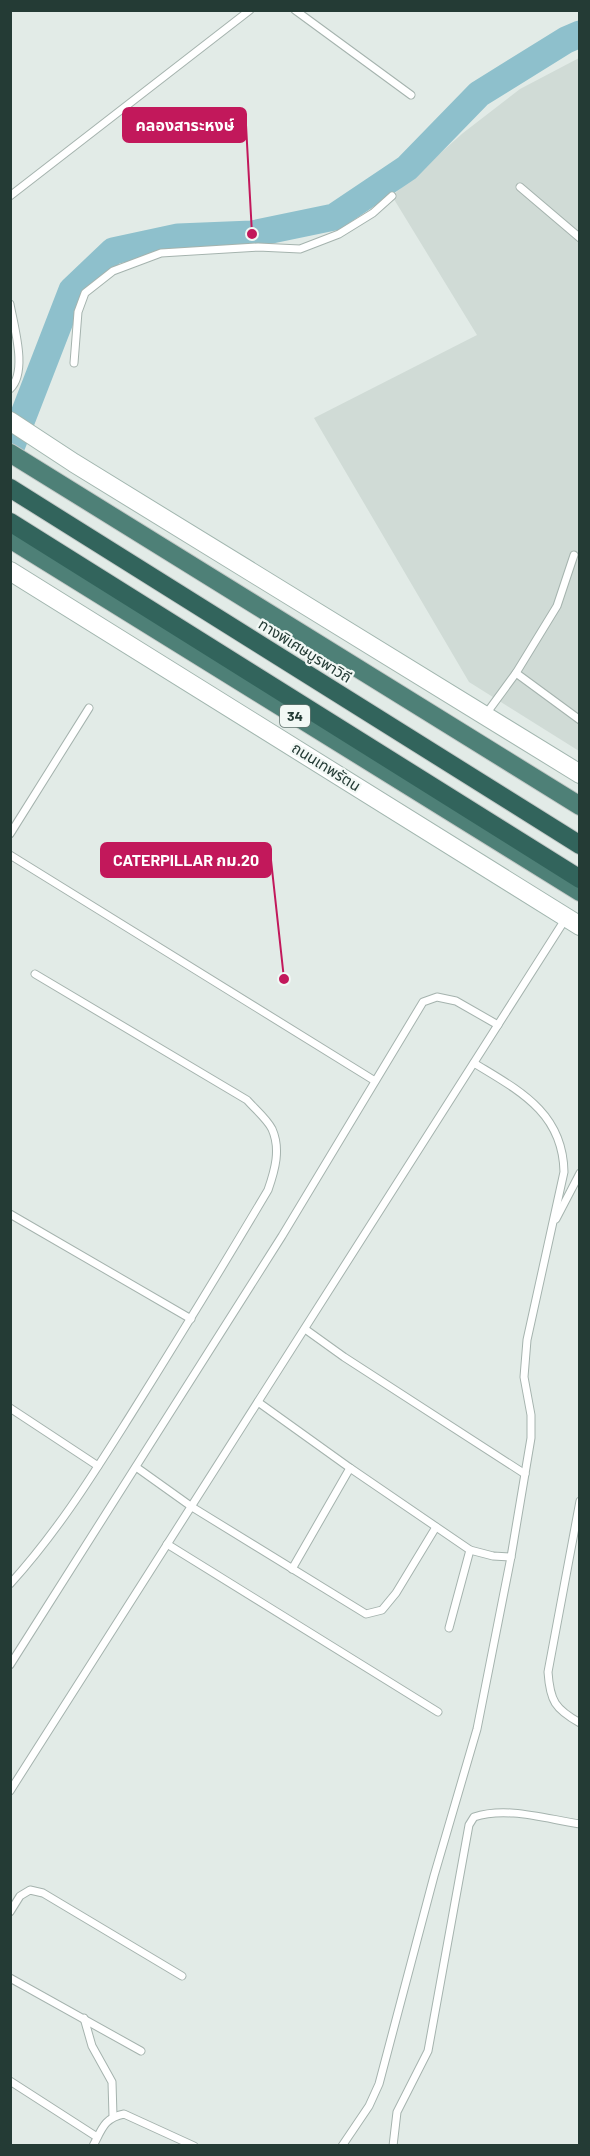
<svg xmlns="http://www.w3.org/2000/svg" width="590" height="2156" font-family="Barlow,'Noto Sans Thai',sans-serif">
<rect width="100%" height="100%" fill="#e2ebe7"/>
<!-- built -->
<path fill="#d0dbd6" d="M 579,58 L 579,751 L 469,682 L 314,418 L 477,335 L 392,196 L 463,133 L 520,89 Z"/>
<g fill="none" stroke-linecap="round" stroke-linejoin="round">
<!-- river -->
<path stroke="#8ec0cc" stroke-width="27" d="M 10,450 L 72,290 L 113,251 L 178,237 L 252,234 L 334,217 L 407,168 L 479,94 L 566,40 L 580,34"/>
<defs>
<g id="service">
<path d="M 295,10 L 411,95"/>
<path d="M 520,187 L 580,238"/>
<path d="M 10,196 L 250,10"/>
<path d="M 10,304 C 14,327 28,372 10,389"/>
<path d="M 74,363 L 78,312 L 85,293 L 113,271 L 161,253 L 258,247 L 300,249 L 339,234 L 373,213 L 392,196"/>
<path d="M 516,673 L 580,720"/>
<path d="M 486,714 L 516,673 L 557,606 L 574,555"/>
<path d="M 10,834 L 89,708"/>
<path d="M 10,855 L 375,1081"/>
<path d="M 10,1214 L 191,1319"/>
<path d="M 556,1219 L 580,1173"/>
<path d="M 305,1329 L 344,1357 L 525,1474"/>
<path d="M 258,1402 L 350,1468 L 470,1550 L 493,1556 L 511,1557"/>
<path d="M 10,1408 L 98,1466"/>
<path d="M 136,1467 L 192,1507 L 366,1614 L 382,1610 L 396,1593 L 436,1527"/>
<path d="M 580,1501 L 548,1672 C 550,1701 555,1709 580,1723"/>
<path d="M 167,1544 L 438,1712"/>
<path d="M 292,1569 L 350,1468"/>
<path d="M 10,1584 C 58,1531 92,1476 130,1416 C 177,1341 223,1266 268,1190 C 275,1170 281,1149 272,1129 C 267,1119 255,1109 247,1100 L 35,974"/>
<path d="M 449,1628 L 470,1550"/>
<path d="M 10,1665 L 282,1236 L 423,1002 L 437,997 L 456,1001 L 498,1025"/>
<path d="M 10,1791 L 566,918"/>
<path d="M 10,1912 L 20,1896 L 30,1890 L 43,1893 L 182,1976"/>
<path d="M 10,1978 L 141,2051"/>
<path d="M 84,2018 L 92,2046 L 112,2082 L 113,2116"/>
<path d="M 10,2081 L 97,2137"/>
<path d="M 93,2146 C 102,2129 104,2118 124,2114 L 194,2146"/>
<path d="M 342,2146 L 369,2106 L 379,2084 L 434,1876 L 477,1729 L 511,1557 L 531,1438 L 531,1415 L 524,1377 L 527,1340 L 564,1172 C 563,1112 518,1090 474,1063"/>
<path d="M 393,2146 L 397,2112 L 428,2051 L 469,1825 L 474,1817 C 507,1806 546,1819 580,1824"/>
</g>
<g id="secondary">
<path d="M 10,421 L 74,463 L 580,774"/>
<path d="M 10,571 L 580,926"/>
</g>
<g id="trunk">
<path d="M 10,453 L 580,806"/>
<path d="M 10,539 L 580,892"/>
</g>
<g id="motorway">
<path d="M 10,488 L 580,845"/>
<path d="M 10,522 L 580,879"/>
</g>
</defs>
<!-- service casing -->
<use href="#service" stroke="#a5b3ae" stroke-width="9"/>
<!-- secondary casing -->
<use href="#secondary" stroke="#a2b6af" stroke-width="20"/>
<!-- trunk casing -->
<use href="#trunk" stroke="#c2c8c6" stroke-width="20"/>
<!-- motorway casing -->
<use href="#motorway" stroke="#c2c8c6" stroke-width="20"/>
<!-- service -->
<use href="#service" stroke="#fff" stroke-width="7"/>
<!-- secondary -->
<use href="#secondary" stroke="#fff" stroke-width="18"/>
<!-- trunk -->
<use href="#trunk" stroke="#4e8077" stroke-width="18"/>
<!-- motorway -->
<use href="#motorway" stroke="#32645c" stroke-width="18"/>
</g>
<g text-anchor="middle" stroke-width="4.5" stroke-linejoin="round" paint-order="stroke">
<!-- shield labels -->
<rect fill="#f2f8f5" stroke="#62746f" stroke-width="1.5" x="280" y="705" width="30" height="22" rx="4.5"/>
<g font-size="14" font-weight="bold" fill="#243b35">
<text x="295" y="721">34</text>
</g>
<!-- street labels -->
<g font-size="15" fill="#243b35" stroke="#f2f8f5">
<text transform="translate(305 651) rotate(32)" y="5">ทางพิเศษบูรพาวิถี</text>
<text transform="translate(326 767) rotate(32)" y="5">ถนนเทพรัตน</text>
</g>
</g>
<!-- callouts -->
<path fill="none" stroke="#c2185b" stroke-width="2" d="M252 234L246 125M284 979L271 860"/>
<g fill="#c2185b" stroke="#f2f8f5" stroke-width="2">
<circle cx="252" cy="234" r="6"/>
<circle cx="284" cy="979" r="6"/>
</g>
<g fill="#c2185b" stroke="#c2185b" stroke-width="2">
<rect x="123" y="108" width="123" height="34" rx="6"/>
<rect x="101" y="843" width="170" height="34" rx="6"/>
</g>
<g font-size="16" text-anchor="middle" font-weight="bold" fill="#fff">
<text x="185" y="131">คลองสาระหงษ์</text>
<text x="186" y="866">CATERPILLAR กม.20</text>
</g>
<!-- border -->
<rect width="590" height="2156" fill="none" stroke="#243b35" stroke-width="24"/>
</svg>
